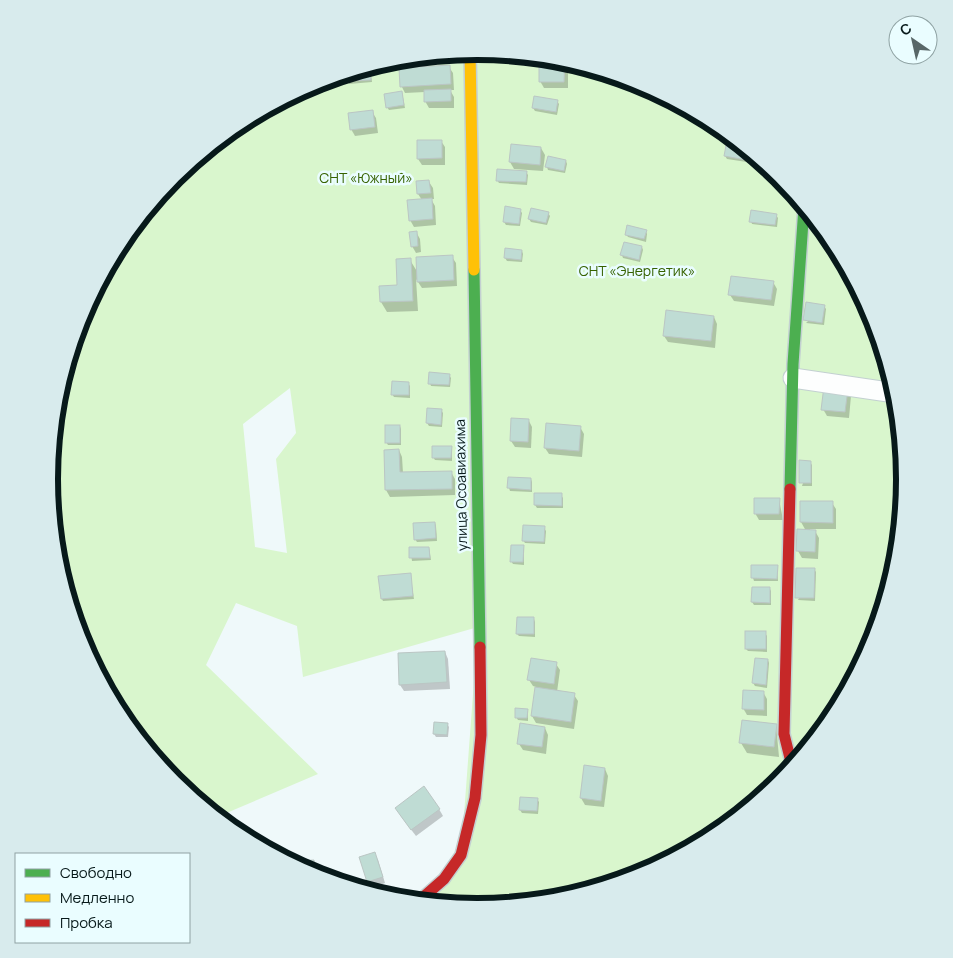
<svg xmlns="http://www.w3.org/2000/svg" width="953" height="958" font-family="Manrope,sans-serif">
<rect width="100%" height="100%" fill="#eff9fa"/>
<!-- green -->
<path fill="#d9f6cd" fill-rule="evenodd" d="M 477,51 L 560,60 L 640,84 L 714,124 L 779,177 L 832,242 L 872,316 L 896,396 L 904,479 L 896,563 L 872,643 L 832,717 L 779,782 L 714,835 L 640,874 L 560,899 L 476,907 L 421,901 L 461,855 L 478,627 L 303,677 L 297,626 L 236,603 L 206,665 L 318,774 L 217,817 L 174,781 L 121,716 L 81,642 L 57,562 L 49,479 L 57,395 L 81,315 L 121,241 L 174,176 L 239,123 L 313,84 L 393,59 ZM 290,388 L 296,433 L 276,459 L 287,553 L 255,547 L 243,424 Z"/>
<!-- shadow -->
<g fill="#0003">
<path d="M 439,55 L 439,58 L 414,59 L 413,58 Z"/>
<path d="M 564,62 L 568,69 L 568,88 L 544,88 L 540,81 Z"/>
<path d="M 449,67 L 453,73 L 454,90 L 450,90 L 454,97 L 454,108 L 429,108 L 425,101 L 425,92 L 405,93 L 402,87 Z"/>
<path d="M 370,69 L 372,82 L 349,84 L 347,73 L 360,70 Z"/>
<path d="M 402,92 L 405,108 L 389,110 L 387,107 Z"/>
<path d="M 535,98 L 557,101 L 559,104 L 557,115 L 535,111 L 533,108 Z"/>
<path d="M 372,112 L 376,118 L 378,133 L 355,136 L 351,129 Z"/>
<path d="M 729,136 L 755,157 L 753,163 L 727,159 L 725,156 Z"/>
<path d="M 441,141 L 445,147 L 445,165 L 422,165 L 418,159 Z"/>
<path d="M 541,148 L 545,155 L 543,171 L 514,169 L 510,162 Z"/>
<path d="M 566,161 L 567,164 L 565,173 L 548,170 L 547,167 Z"/>
<path d="M 526,172 L 528,175 L 527,185 L 499,183 L 497,180 Z"/>
<path d="M 429,182 L 433,188 L 434,199 L 431,199 L 435,206 L 436,225 L 414,227 L 410,220 L 422,200 L 418,194 Z"/>
<path d="M 520,210 L 522,213 L 520,226 L 506,225 L 504,222 Z"/>
<path d="M 548,213 L 550,216 L 547,225 L 531,222 L 529,219 Z"/>
<path d="M 776,215 L 778,218 L 777,227 L 752,224 L 751,221 Z"/>
<path d="M 815,220 L 826,234 L 826,239 L 818,238 L 814,232 Z"/>
<path d="M 646,231 L 647,234 L 646,242 L 628,237 L 626,234 Z"/>
<path d="M 416,232 L 420,239 L 421,252 L 416,253 L 412,246 Z"/>
<path d="M 642,247 L 643,250 L 640,262 L 623,258 L 622,255 Z"/>
<path d="M 522,251 L 523,254 L 522,262 L 507,261 L 505,258 Z"/>
<path d="M 452,257 L 456,263 L 457,286 L 422,288 L 416,279 L 418,311 L 387,312 L 381,302 L 399,286 L 410,260 L 418,273 Z"/>
<path d="M 773,282 L 777,289 L 774,306 L 734,301 L 730,295 Z"/>
<path d="M 824,306 L 826,309 L 824,325 L 806,323 Z"/>
<path d="M 714,317 L 717,324 L 715,348 L 668,342 L 664,336 Z"/>
<path d="M 449,375 L 451,378 L 450,387 L 431,386 L 430,383 Z"/>
<path d="M 408,383 L 410,386 L 410,398 L 394,397 L 392,394 Z"/>
<path d="M 847,390 L 851,396 L 849,418 L 827,416 L 823,409 Z"/>
<path d="M 441,410 L 443,413 L 442,427 L 429,426 L 427,423 Z"/>
<path d="M 529,421 L 532,427 L 531,448 L 515,447 L 511,441 Z"/>
<path d="M 400,426 L 401,429 L 401,445 L 388,445 L 386,442 Z"/>
<path d="M 580,427 L 584,434 L 582,457 L 549,454 L 545,448 Z"/>
<path d="M 451,448 L 452,451 L 452,461 L 435,460 L 433,457 Z"/>
<path d="M 399,450 L 402,457 L 403,473 L 451,472 L 455,479 L 455,495 L 390,497 L 386,490 L 386,451 Z"/>
<path d="M 810,462 L 812,465 L 812,486 L 802,486 Z"/>
<path d="M 531,479 L 532,482 L 532,492 L 510,491 L 509,488 Z"/>
<path d="M 561,495 L 563,498 L 563,508 L 537,508 L 535,505 Z"/>
<path d="M 779,499 L 783,520 L 759,520 L 755,513 Z"/>
<path d="M 832,503 L 836,509 L 836,529 L 810,529 L 810,531 L 815,531 L 819,538 L 818,559 L 802,558 L 798,551 L 806,531 L 801,522 Z"/>
<path d="M 435,523 L 436,526 L 437,541 L 417,542 L 415,539 Z"/>
<path d="M 544,528 L 546,531 L 545,544 L 525,543 L 523,540 Z"/>
<path d="M 523,546 L 524,549 L 524,565 L 513,564 L 511,561 Z"/>
<path d="M 410,548 L 429,548 L 431,560 L 412,561 Z"/>
<path d="M 777,566 L 778,581 L 754,581 L 753,578 Z"/>
<path d="M 814,569 L 816,572 L 815,601 L 798,600 Z"/>
<path d="M 410,574 L 414,599 L 383,601 L 382,599 Z"/>
<path d="M 753,588 L 770,589 L 771,591 L 771,605 L 754,605 L 752,602 Z"/>
<path d="M 534,619 L 535,622 L 535,637 L 519,636 L 517,634 Z"/>
<path d="M 765,633 L 767,636 L 767,652 L 748,651 L 746,649 Z"/>
<path d="M 445,652 L 448,659 L 450,689 L 404,691 L 400,685 Z"/>
<path d="M 756,659 L 768,660 L 769,663 L 767,688 L 755,686 L 753,683 Z"/>
<path d="M 556,664 L 560,670 L 557,692 L 574,695 L 578,701 L 574,729 L 536,723 L 532,716 L 536,687 L 533,686 L 529,680 Z"/>
<path d="M 763,692 L 767,699 L 767,716 L 747,715 L 743,708 Z"/>
<path d="M 527,710 L 528,713 L 528,721 L 518,720 L 516,717 Z"/>
<path d="M 447,724 L 449,727 L 448,737 L 436,737 L 434,734 Z"/>
<path d="M 776,725 L 779,757 L 747,753 L 741,743 Z"/>
<path d="M 545,728 L 548,735 L 546,754 L 523,750 L 519,744 Z"/>
<path d="M 585,766 L 605,769 L 608,776 L 604,807 L 585,805 L 581,798 Z"/>
<path d="M 537,799 L 539,802 L 538,814 L 522,813 L 520,810 Z"/>
<path d="M 439,809 L 443,816 L 416,836 L 400,815 Z"/>
<path d="M 374,853 L 378,860 L 385,883 L 372,888 L 368,881 Z"/>
</g>
<!-- building -->
<g fill="#bfdcd4" stroke="#bbc6c4">
<path d="M 539,60 L 565,61 L 564,82 L 539,82 Z"/>
<path d="M 450,65 L 451,84 L 400,87 L 399,68 Z"/>
<path d="M 365,68 L 370,68 L 371,80 L 346,81 L 346,74 Z"/>
<path d="M 451,89 L 451,101 L 424,102 L 424,90 Z"/>
<path d="M 402,91 L 404,105 L 386,108 L 384,94 Z"/>
<path d="M 534,96 L 558,100 L 556,112 L 532,108 Z"/>
<path d="M 373,110 L 375,127 L 350,130 L 348,113 Z"/>
<path d="M 728,135 L 753,155 L 752,161 L 724,156 Z"/>
<path d="M 417,140 L 442,140 L 442,158 L 417,159 Z"/>
<path d="M 511,144 L 541,147 L 540,165 L 509,162 Z"/>
<path d="M 548,156 L 566,160 L 564,171 L 545,167 Z"/>
<path d="M 497,169 L 527,171 L 526,182 L 496,181 Z"/>
<path d="M 429,180 L 431,193 L 417,194 L 416,181 Z"/>
<path d="M 432,198 L 433,219 L 409,221 L 407,200 Z"/>
<path d="M 505,206 L 521,209 L 519,224 L 503,222 Z"/>
<path d="M 531,208 L 549,212 L 546,223 L 528,219 Z"/>
<path d="M 751,210 L 777,214 L 775,225 L 749,222 Z"/>
<path d="M 814,219 L 823,230 L 823,233 L 813,232 Z"/>
<path d="M 627,225 L 647,230 L 644,239 L 625,235 Z"/>
<path d="M 417,231 L 418,246 L 411,247 L 409,232 Z"/>
<path d="M 624,242 L 642,246 L 639,260 L 620,255 Z"/>
<path d="M 505,248 L 522,250 L 521,260 L 504,258 Z"/>
<path d="M 453,255 L 454,280 L 417,282 L 416,257 Z"/>
<path d="M 411,258 L 413,301 L 380,302 L 379,286 L 397,285 L 396,259 Z"/>
<path d="M 731,276 L 774,281 L 771,300 L 728,295 Z"/>
<path d="M 806,302 L 825,305 L 822,323 L 803,320 Z"/>
<path d="M 666,310 L 714,316 L 711,341 L 663,336 Z"/>
<path d="M 429,372 L 450,374 L 449,385 L 428,384 Z"/>
<path d="M 392,381 L 409,382 L 409,395 L 391,395 Z"/>
<path d="M 824,386 L 848,389 L 845,412 L 821,410 Z"/>
<path d="M 427,408 L 442,409 L 441,425 L 426,423 Z"/>
<path d="M 511,418 L 529,419 L 528,442 L 510,441 Z"/>
<path d="M 546,423 L 581,426 L 579,451 L 544,448 Z"/>
<rect x="385" y="425" width="15" height="18"/>
<path d="M 432,446 L 452,446 L 451,458 L 432,458 Z"/>
<path d="M 399,449 L 400,472 L 452,471 L 452,489 L 385,490 L 384,450 Z"/>
<path d="M 799,460 L 811,461 L 811,483 L 799,483 Z"/>
<path d="M 508,477 L 531,478 L 531,490 L 507,488 Z"/>
<path d="M 534,493 L 562,493 L 562,506 L 534,505 Z"/>
<path d="M 754,498 L 780,498 L 779,514 L 754,514 Z"/>
<path d="M 800,501 L 833,501 L 833,523 L 800,522 Z"/>
<path d="M 435,522 L 436,538 L 414,540 L 413,523 Z"/>
<path d="M 523,525 L 545,526 L 544,542 L 522,541 Z"/>
<path d="M 797,529 L 816,530 L 815,552 L 796,551 Z"/>
<path d="M 511,545 L 524,545 L 523,562 L 510,562 Z"/>
<path d="M 409,547 L 429,547 L 430,558 L 409,558 Z"/>
<path d="M 751,565 L 778,565 L 777,579 L 751,578 Z"/>
<path d="M 796,568 L 815,568 L 814,598 L 795,598 Z"/>
<path d="M 411,573 L 413,596 L 381,599 L 378,576 Z"/>
<path d="M 752,587 L 770,587 L 770,603 L 751,602 Z"/>
<path d="M 517,617 L 534,617 L 534,634 L 516,634 Z"/>
<rect x="745" y="631" width="21" height="18"/>
<path d="M 445,651 L 447,682 L 399,685 L 398,653 Z"/>
<path d="M 531,658 L 557,662 L 554,684 L 527,680 Z"/>
<path d="M 755,658 L 768,659 L 766,685 L 752,683 Z"/>
<path d="M 535,687 L 575,693 L 571,722 L 531,716 Z"/>
<path d="M 743,690 L 764,691 L 764,710 L 742,709 Z"/>
<path d="M 515,708 L 528,709 L 527,718 L 515,718 Z"/>
<path d="M 742,720 L 777,724 L 774,747 L 739,743 Z"/>
<path d="M 434,722 L 448,723 L 447,735 L 433,734 Z"/>
<path d="M 520,723 L 545,727 L 542,747 L 517,744 Z"/>
<path d="M 584,765 L 605,768 L 601,801 L 580,798 Z"/>
<path d="M 424,786 L 440,809 L 411,830 L 395,808 Z"/>
<path d="M 763,794 L 751,805 L 750,795 Z"/>
<path d="M 520,797 L 538,798 L 537,811 L 519,810 Z"/>
<path d="M 375,852 L 383,877 L 367,882 L 359,857 Z"/>
<path d="M 314,860 L 315,873 L 311,873 L 299,867 L 298,861 Z"/>
</g>
<g fill="none" stroke-linecap="round" stroke-linejoin="round">
<defs>
<path id="street" d="M 793,378 L 895,393"/>
<g id="fast">
<path d="M 474,270 L 480,647"/>
<path d="M 790,489 L 793,364 L 804,207"/>
</g>
<path id="slow" d="M 470,52 L 474,270"/>
<g id="jam">
<path d="M 790,489 L 784,734 L 792,766"/>
<path d="M 419,901 L 444,879 L 461,855 L 475,798 L 481,735 L 480,647"/>
</g>
</defs>
<!-- street casing -->
<use href="#street" stroke="#c3d0d1" stroke-width="21"/>
<!-- fast casing -->
<use href="#fast" stroke="#c3d0d1" stroke-width="14"/>
<!-- slow casing -->
<use href="#slow" stroke="#c3d0d1" stroke-width="14"/>
<!-- jam casing -->
<use href="#jam" stroke="#c3d0d1" stroke-width="14"/>
<!-- street -->
<use href="#street" stroke="#fdfefe" stroke-width="19"/>
<!-- fast -->
<use href="#fast" stroke="#4caf50" stroke-width="11"/>
<!-- slow -->
<use href="#slow" stroke="#ffc107" stroke-width="11"/>
<!-- jam -->
<use href="#jam" stroke="#c62828" stroke-width="11"/>
</g>
<g text-anchor="middle" stroke-width="5" stroke-linejoin="round" paint-order="stroke">
<!-- park labels -->
<g font-size="14" fill="#366200" stroke="#eafdff">
<text x="366" y="183">СНТ «Южный»</text>
<text x="637" y="276">СНТ «Энергетик»</text>
</g>
<!-- street labels -->
<g font-size="14" fill="#07191a" stroke="#eafdff">
<text transform="translate(461 485) rotate(-91)" y="5">улица Осоавиахима</text>
</g>
</g>
<!-- crop -->
<path d="M0 0H953V958H0ZM58 479a419 419 0 1 1 838 0a419 419 0 1 1-838 0Z" fill="#d8ebed" fill-rule="evenodd"/>
<path fill="none" stroke="#07191a" stroke-width="6" d="M58 479a419 419 0 1 1 838 0a419 419 0 1 1-838 0Z"/>
<!-- legend -->
<rect x="15" y="853" width="175" height="90" fill="#eafdff" stroke="#8fa2a3"/>
<rect x="25" y="869" width="25" height="8" fill="#4caf50" stroke="#8fa2a3"/>
<text x="60" y="878" font-size="15" fill="#07191a">Свободно</text>
<rect x="25" y="894" width="25" height="8" fill="#ffc107" stroke="#8fa2a3"/>
<text x="60" y="903" font-size="15" fill="#07191a">Медленно</text>
<rect x="25" y="919" width="25" height="8" fill="#c62828" stroke="#8fa2a3"/>
<text x="60" y="928" font-size="15" fill="#07191a">Пробка</text>
<!-- north arrow -->
<g transform="translate(913 40) rotate(326)"><circle r="24" fill="#eafdff" stroke="#8fa2a3"/>
<path d="M0-4L9 19L0 12L-9 19Z" fill="#586768"/>
<text y="-8" font-size="14" font-weight="bold" text-anchor="middle" fill="#07191a">С</text>
</g>
</svg>
